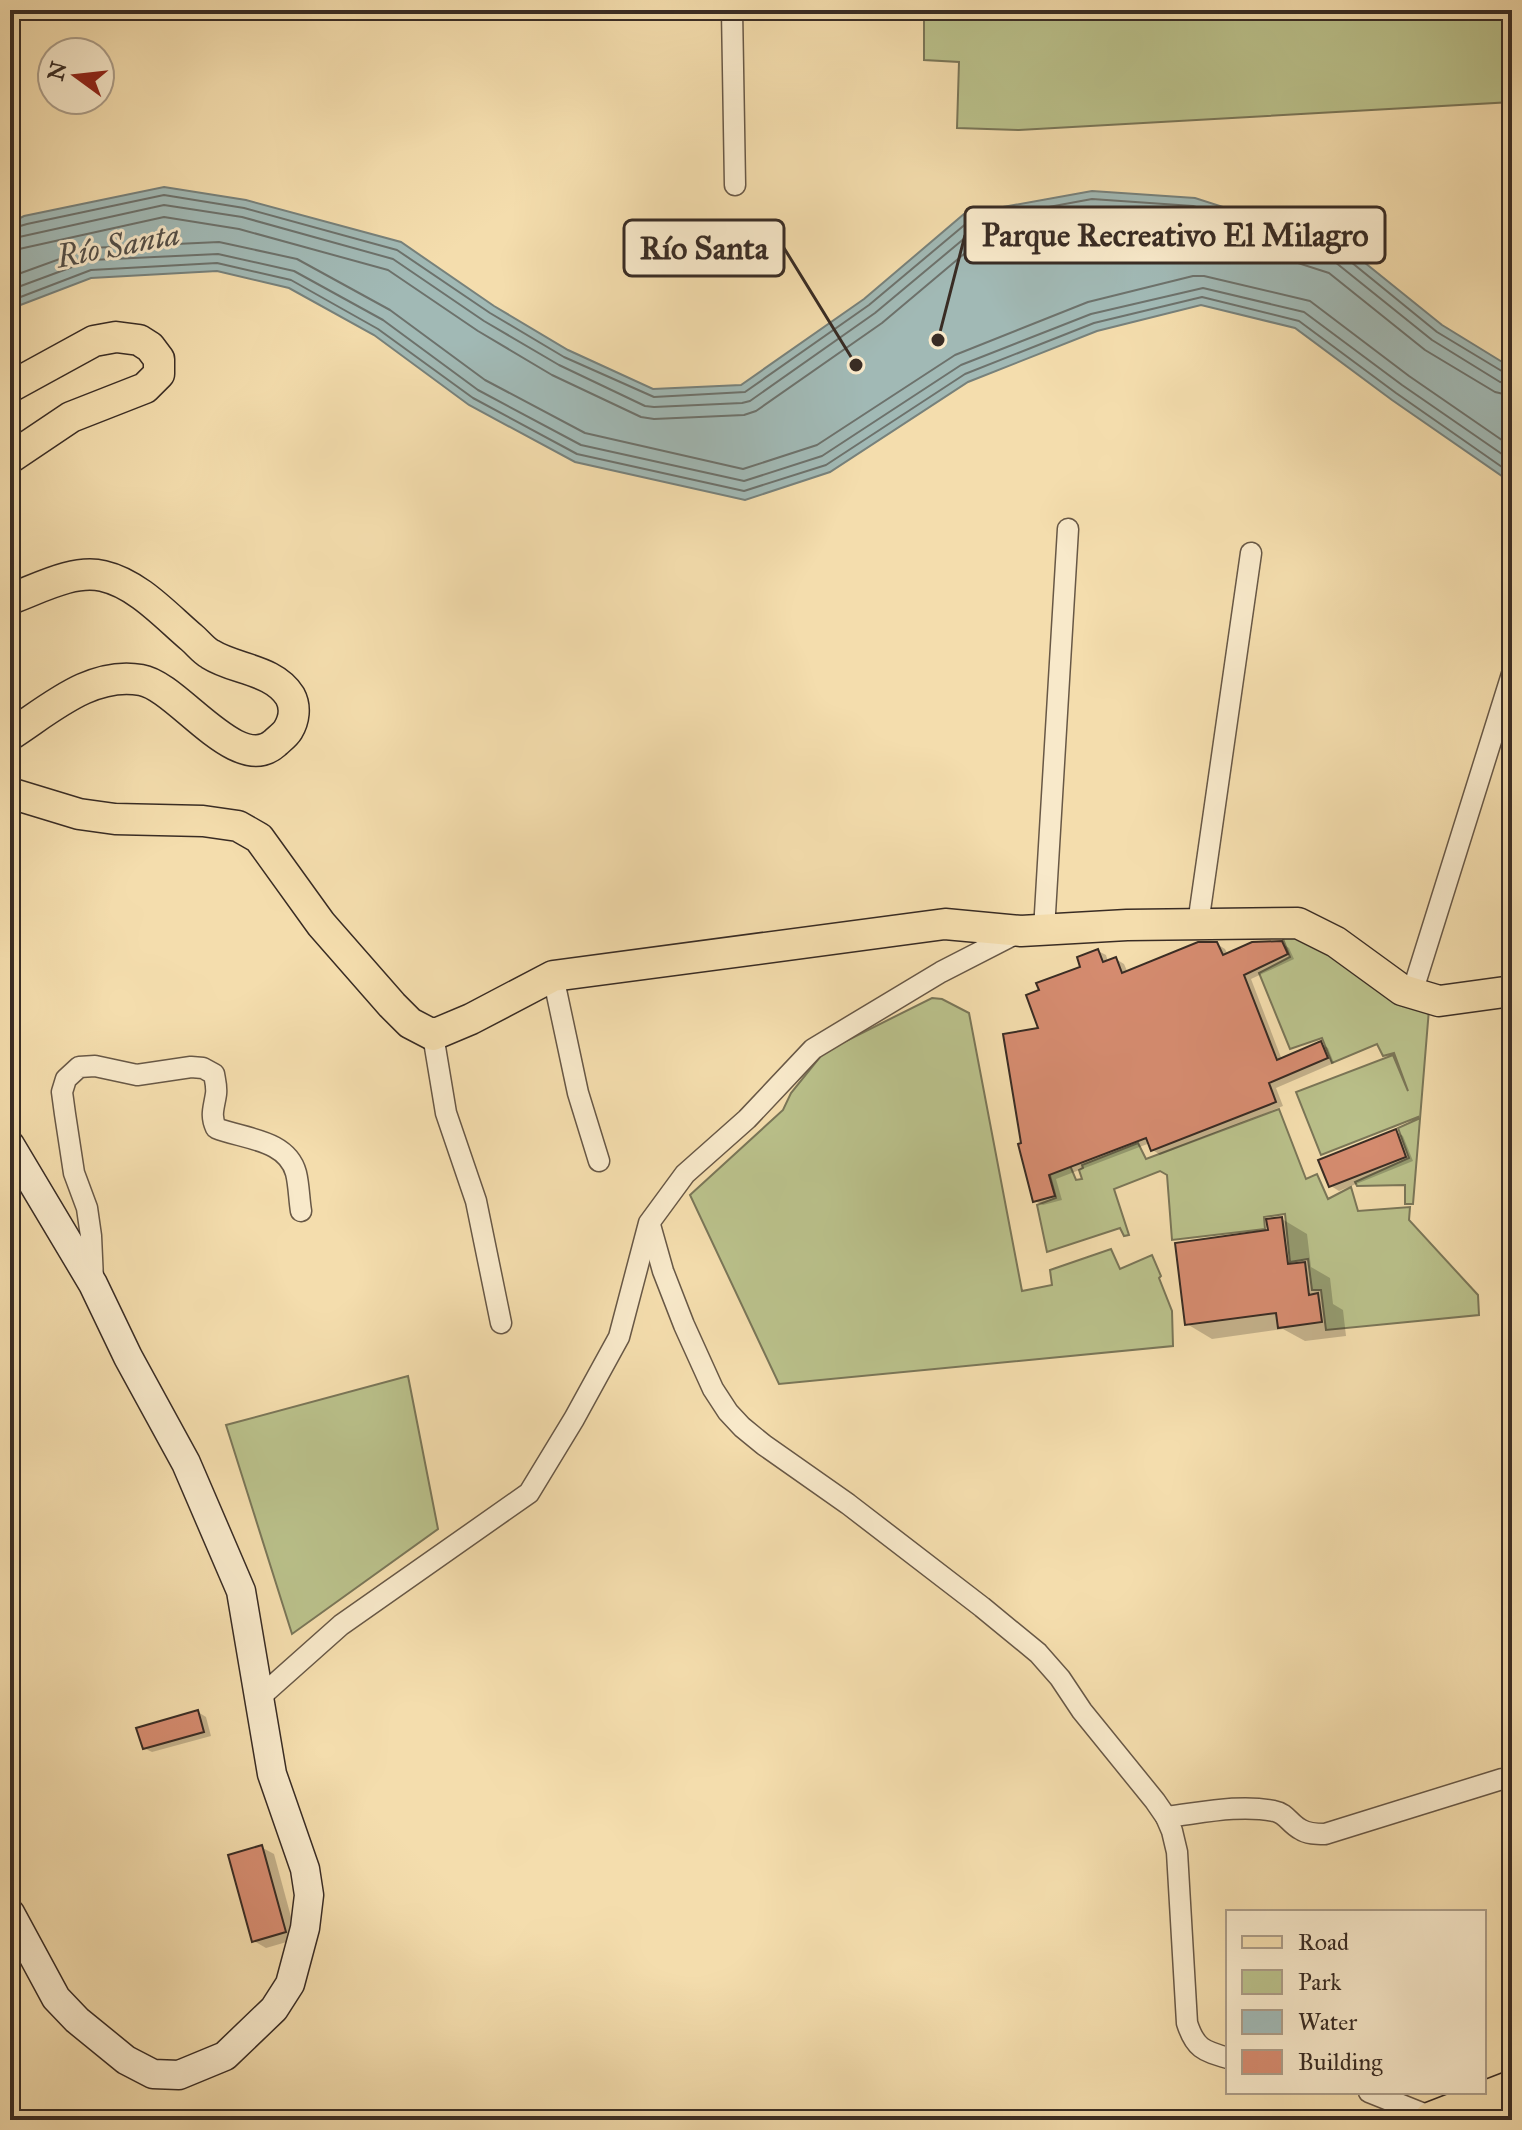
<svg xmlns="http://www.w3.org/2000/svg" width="1522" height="2130" font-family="'IM FELL Great Primer',serif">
<rect width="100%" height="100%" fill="#f4ddad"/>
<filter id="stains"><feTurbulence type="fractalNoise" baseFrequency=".0025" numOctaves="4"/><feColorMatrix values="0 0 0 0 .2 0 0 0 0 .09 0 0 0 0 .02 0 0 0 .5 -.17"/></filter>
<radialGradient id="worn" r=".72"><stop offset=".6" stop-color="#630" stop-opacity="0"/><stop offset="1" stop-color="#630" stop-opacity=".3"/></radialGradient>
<!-- green -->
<g fill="#bac18b" stroke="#7a7658" stroke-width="2">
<path d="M 924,10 L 1505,10 L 1506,17 L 1512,19 L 1512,102 L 1019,130 L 957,128 L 959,62 L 924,60 Z"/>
<path d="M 1280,931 L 1305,935 L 1429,1009 L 1413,1204 L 1405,1204 L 1405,1185 L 1357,1186 L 1355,1182 L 1409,1158 L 1398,1128 L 1418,1119 L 1418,1117 L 1321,1155 L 1296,1092 L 1393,1055 L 1408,1091 L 1394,1053 L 1383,1056 L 1377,1044 L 1332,1063 L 1322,1038 L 1290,1049 L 1259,973 L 1290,957 Z"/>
<path d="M 932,998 L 942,999 L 969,1013 L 1022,1291 L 1052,1285 L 1050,1270 L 1111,1249 L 1120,1269 L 1152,1255 L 1161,1276 L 1159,1278 L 1172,1311 L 1173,1346 L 779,1384 L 690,1195 L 783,1110 L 791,1093 L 824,1052 Z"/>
<path d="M 1279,1109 L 1306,1179 L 1317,1174 L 1328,1199 L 1351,1187 L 1358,1211 L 1410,1207 L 1409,1220 L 1478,1295 L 1479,1315 L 1326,1330 L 1321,1290 L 1312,1290 L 1308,1259 L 1290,1262 L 1285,1214 L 1264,1217 L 1265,1229 L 1172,1240 L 1167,1175 L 1160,1171 L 1114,1189 L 1129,1235 L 1124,1236 L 1120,1228 L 1047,1252 L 1037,1205 L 1056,1198 L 1040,1139 L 1057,1134 L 1076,1180 L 1082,1179 L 1079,1170 L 1083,1168 L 1082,1165 L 1138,1143 L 1146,1159 Z"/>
<path d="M 408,1376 L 438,1529 L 292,1634 L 226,1425 Z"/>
</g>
<!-- water -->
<path fill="#a1b9b5" stroke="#77817b" stroke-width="2" d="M 164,187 L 246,200 L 401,242 L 494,306 L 568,350 L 653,389 L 741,385 L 864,299 L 964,214 L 1092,191 L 1195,198 L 1344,246 L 1442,325 L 1512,368 L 1512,483 L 1392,400 L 1295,328 L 1201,305 L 1097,331 L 968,382 L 830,472 L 745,500 L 575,462 L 469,405 L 374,335 L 289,288 L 217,271 L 91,278 L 10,309 L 10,223 L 24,216 Z"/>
<!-- shadow -->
<g fill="#0003">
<path d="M 1281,943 L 1289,948 L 1294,959 L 1251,979 L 1282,1060 L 1320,1043 L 1328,1048 L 1334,1063 L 1276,1088 L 1283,1106 L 1160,1155 L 1153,1150 L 1150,1143 L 1056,1179 L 1062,1200 L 1043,1205 L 1035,1201 L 1040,1029 L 1083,968 L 1098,951 L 1106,955 L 1108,962 L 1116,959 L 1124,964 L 1128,973 L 1217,944 L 1225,949 L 1228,955 Z"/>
<path d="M 1395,1131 L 1403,1136 L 1413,1161 L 1339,1191 L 1331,1186 Z"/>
<path d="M 1282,1219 L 1307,1234 L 1311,1267 L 1330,1278 L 1333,1304 L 1343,1310 L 1346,1336 L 1305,1341 L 1283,1329 L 1212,1339 L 1187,1324 Z"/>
<path d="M 198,1712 L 206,1717 L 211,1736 L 152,1752 L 144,1748 Z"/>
<path d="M 261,1847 L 274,1854 L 297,1939 L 266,1948 L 254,1941 Z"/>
</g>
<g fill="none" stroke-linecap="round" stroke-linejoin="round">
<!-- shore -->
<g stroke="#6d726c" stroke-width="2">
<path d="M 10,229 L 27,224 L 164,195 L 244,208 L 397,250 L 490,313 L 564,357 L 654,397 L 745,392 L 869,305 L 968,222 L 1092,199 L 1193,206 L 1340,253 L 1437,332 L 1505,373 L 1512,374"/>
<path d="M 10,239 L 164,205 L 242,217 L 393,259 L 484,321 L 559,365 L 645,406 L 654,407 L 742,403 L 750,401 L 875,313 L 972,232 L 1093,209 L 1192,216 L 1335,262 L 1432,340 L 1500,382 L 1512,384"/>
<path d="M 10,251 L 164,217 L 239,229 L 388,270 L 478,331 L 552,375 L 641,417 L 654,419 L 744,415 L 756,411 L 882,323 L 977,243 L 1094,222 L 1189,228 L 1329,273 L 1425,350 L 1495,392 L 1512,396"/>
<path d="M 10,277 L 90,248 L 219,242 L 297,259 L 390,310 L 485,380 L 585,433 L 743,469 L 817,445 L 955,355 L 1088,302 L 1193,276 L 1204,276 L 1310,301 L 1409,376 L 1512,447"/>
<path d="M 10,290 L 91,260 L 218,254 L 294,271 L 383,320 L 478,390 L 581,445 L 744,481 L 822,456 L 961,365 L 1091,314 L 1203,288 L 1304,312 L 1402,385 L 1512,461"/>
<path d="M 10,301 L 91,270 L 217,263 L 291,280 L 378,329 L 473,398 L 577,454 L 744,491 L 826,465 L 965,374 L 1094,323 L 1202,297 L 1299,321 L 1396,393 L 1512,474"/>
</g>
</g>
<!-- building -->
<g fill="#d68c70" stroke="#392c24" stroke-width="2">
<path d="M 1282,941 L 1288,954 L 1244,975 L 1277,1060 L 1321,1041 L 1328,1058 L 1269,1083 L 1276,1102 L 1151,1151 L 1146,1138 L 1049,1175 L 1055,1196 L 1033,1202 L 1018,1144 L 1021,1143 L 1003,1034 L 1038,1028 L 1026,995 L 1039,990 L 1036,983 L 1080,967 L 1077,957 L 1098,949 L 1103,962 L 1116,957 L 1122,973 L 1198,942 L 1217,942 L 1223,955 L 1252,942 Z"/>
<path d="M 1396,1129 L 1406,1157 L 1329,1187 L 1318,1160 Z"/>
<path d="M 1282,1217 L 1288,1264 L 1305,1262 L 1309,1295 L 1318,1293 L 1322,1322 L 1278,1328 L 1276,1313 L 1185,1325 L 1175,1243 L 1268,1230 L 1266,1219 Z"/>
<path d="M 198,1710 L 204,1732 L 143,1749 L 136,1728 Z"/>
<path d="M 262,1845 L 286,1932 L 252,1942 L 228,1855 Z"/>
</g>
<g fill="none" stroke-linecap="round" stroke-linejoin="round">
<defs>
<g id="street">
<path d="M 732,10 L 735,185"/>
<path d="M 1198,924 L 1251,553"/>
<path d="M 1044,930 L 1068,529"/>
<path d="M 553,976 L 578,1093 L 599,1161"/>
<path d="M 1412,993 L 1512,674"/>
<path d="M 433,1035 L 446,1113 L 476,1201 L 501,1323"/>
<path d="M 650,1225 L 663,1271 L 684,1325 L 713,1389 L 728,1412 L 742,1427 L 764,1445 L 848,1504 L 982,1607 L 1038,1653 L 1060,1678 L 1082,1711 L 1155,1801 L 1166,1817 L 1172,1831 L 1177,1852 L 1187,2023 C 1195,2048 1203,2051 1228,2058"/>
<path d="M 93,1280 L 91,1236 L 87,1208 L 74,1173 L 65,1114 L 62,1092 L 66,1079 L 79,1067 L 95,1066 L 137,1075 L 191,1067 L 203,1068 L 214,1074 C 215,1080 217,1087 216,1094 C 214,1108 210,1115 216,1128 C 243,1139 287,1139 296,1173 C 299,1185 299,1199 301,1211"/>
<path d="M 259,1698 L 341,1625 L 529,1493 L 574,1419 L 619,1337 L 649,1223 L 685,1174 L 747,1119 L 813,1049 L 941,972 L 1021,931"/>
<path d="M 1166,1817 C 1201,1813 1239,1804 1274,1811 C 1286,1813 1290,1824 1300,1829 C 1307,1834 1317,1834 1325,1834 L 1502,1779"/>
<path d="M 1369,2092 L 1434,2118"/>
</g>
<path id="secondary" d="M 10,1145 L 93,1284 L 128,1357 L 186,1463 L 241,1591 L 272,1774 L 305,1869 L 309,1895 L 305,1928 L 290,1984 L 274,2009 L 225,2056 L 179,2075 L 153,2074 L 126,2060 L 77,2020 L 56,1998 L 10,1913"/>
<g id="primary">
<path d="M 10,387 L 94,341 L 116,337 L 139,340 L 150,347 L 159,359 L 159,374 L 145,388 L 71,417 L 10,458"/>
<path d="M 10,599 C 38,589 73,569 103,576 C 138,584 166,616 192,638 C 198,643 203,650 210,654 C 235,670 273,669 290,696 C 296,707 294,720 288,730 C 285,735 279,739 275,743 C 237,777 178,686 141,680 C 91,671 49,710 10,735"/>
<path d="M 10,793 L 79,814 L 115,819 L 203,821 L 238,826 L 259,838 L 321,924 L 392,1005 L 410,1023 L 433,1035 L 471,1019 L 553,976 L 945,924 L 1021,931 L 1127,925 L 1298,923 L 1336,942 L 1402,990 L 1439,1001 L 1512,991"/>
</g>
<path id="highway" d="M 1432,2120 L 1512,2089"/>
</defs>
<!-- street casing -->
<use href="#street" stroke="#685846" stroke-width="23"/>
<!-- secondary casing -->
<use href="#secondary" stroke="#392c24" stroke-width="31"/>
<!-- primary casing -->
<use href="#primary" stroke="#392c24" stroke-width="33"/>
<!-- highway casing -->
<use href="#highway" stroke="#392c24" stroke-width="39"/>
<!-- street -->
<use href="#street" stroke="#f8e9ca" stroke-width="20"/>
<!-- secondary -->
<use href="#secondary" stroke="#f8e9ca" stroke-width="28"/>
<!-- primary -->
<use href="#primary" stroke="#f4ddad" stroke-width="30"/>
<!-- highway -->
<use href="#highway" stroke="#f4ddad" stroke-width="36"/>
</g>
<g text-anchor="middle" stroke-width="6" stroke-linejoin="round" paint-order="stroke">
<!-- water labels -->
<g font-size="32" font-style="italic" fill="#534f48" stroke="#f8e9ca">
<text transform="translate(118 245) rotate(-11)" y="11">Río Santa</text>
</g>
</g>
<!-- callouts -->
<path fill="none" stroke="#392c24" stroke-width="3" d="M938 340L965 235M856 365L784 248"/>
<g fill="#392c24" stroke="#f8e9ca" stroke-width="3">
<circle cx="938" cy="340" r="8"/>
<circle cx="856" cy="365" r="8"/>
</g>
<g fill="#f8e9ca" stroke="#392c24" stroke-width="3">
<rect x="965" y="207" width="420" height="56" rx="8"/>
<rect x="624" y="220" width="160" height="56" rx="8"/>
</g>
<g font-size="32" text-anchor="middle" font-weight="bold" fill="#392c24">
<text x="1175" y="246">Parque Recreativo El Milagro</text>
<text x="704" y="259">Río Santa</text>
</g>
<!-- margin -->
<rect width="1522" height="2130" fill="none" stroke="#f4ddad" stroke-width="40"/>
<rect x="12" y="12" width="1498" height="2106" fill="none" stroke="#392c24" stroke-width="4"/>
<rect x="20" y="20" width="1482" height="2090" fill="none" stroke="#392c24" stroke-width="2"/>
<!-- legend -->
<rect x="1226" y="1910" width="260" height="184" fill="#f8e9ca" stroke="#ac9d88" stroke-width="2"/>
<rect x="1242" y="1936" width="40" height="12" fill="#f4ddad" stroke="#ac9d88" stroke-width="2"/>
<text x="1298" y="1950" font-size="24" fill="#392c24">Road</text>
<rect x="1242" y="1970" width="40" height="24" fill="#bac18b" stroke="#ac9d88" stroke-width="2"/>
<text x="1298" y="1990" font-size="24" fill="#392c24">Park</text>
<rect x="1242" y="2010" width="40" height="24" fill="#a1b9b5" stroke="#ac9d88" stroke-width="2"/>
<text x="1298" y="2030" font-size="24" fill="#392c24">Water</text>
<rect x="1242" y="2050" width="40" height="24" fill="#d68c70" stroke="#ac9d88" stroke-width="2"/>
<text x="1298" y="2070" font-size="24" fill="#392c24">Building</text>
<!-- north arrow -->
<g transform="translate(76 76) rotate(285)"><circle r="38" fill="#f8e9ca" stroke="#ac9d88" stroke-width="2"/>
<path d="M0-6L14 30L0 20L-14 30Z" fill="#8f2418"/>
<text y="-12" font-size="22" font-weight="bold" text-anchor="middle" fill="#392c24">N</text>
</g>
<rect width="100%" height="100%" filter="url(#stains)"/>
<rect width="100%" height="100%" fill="url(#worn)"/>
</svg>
